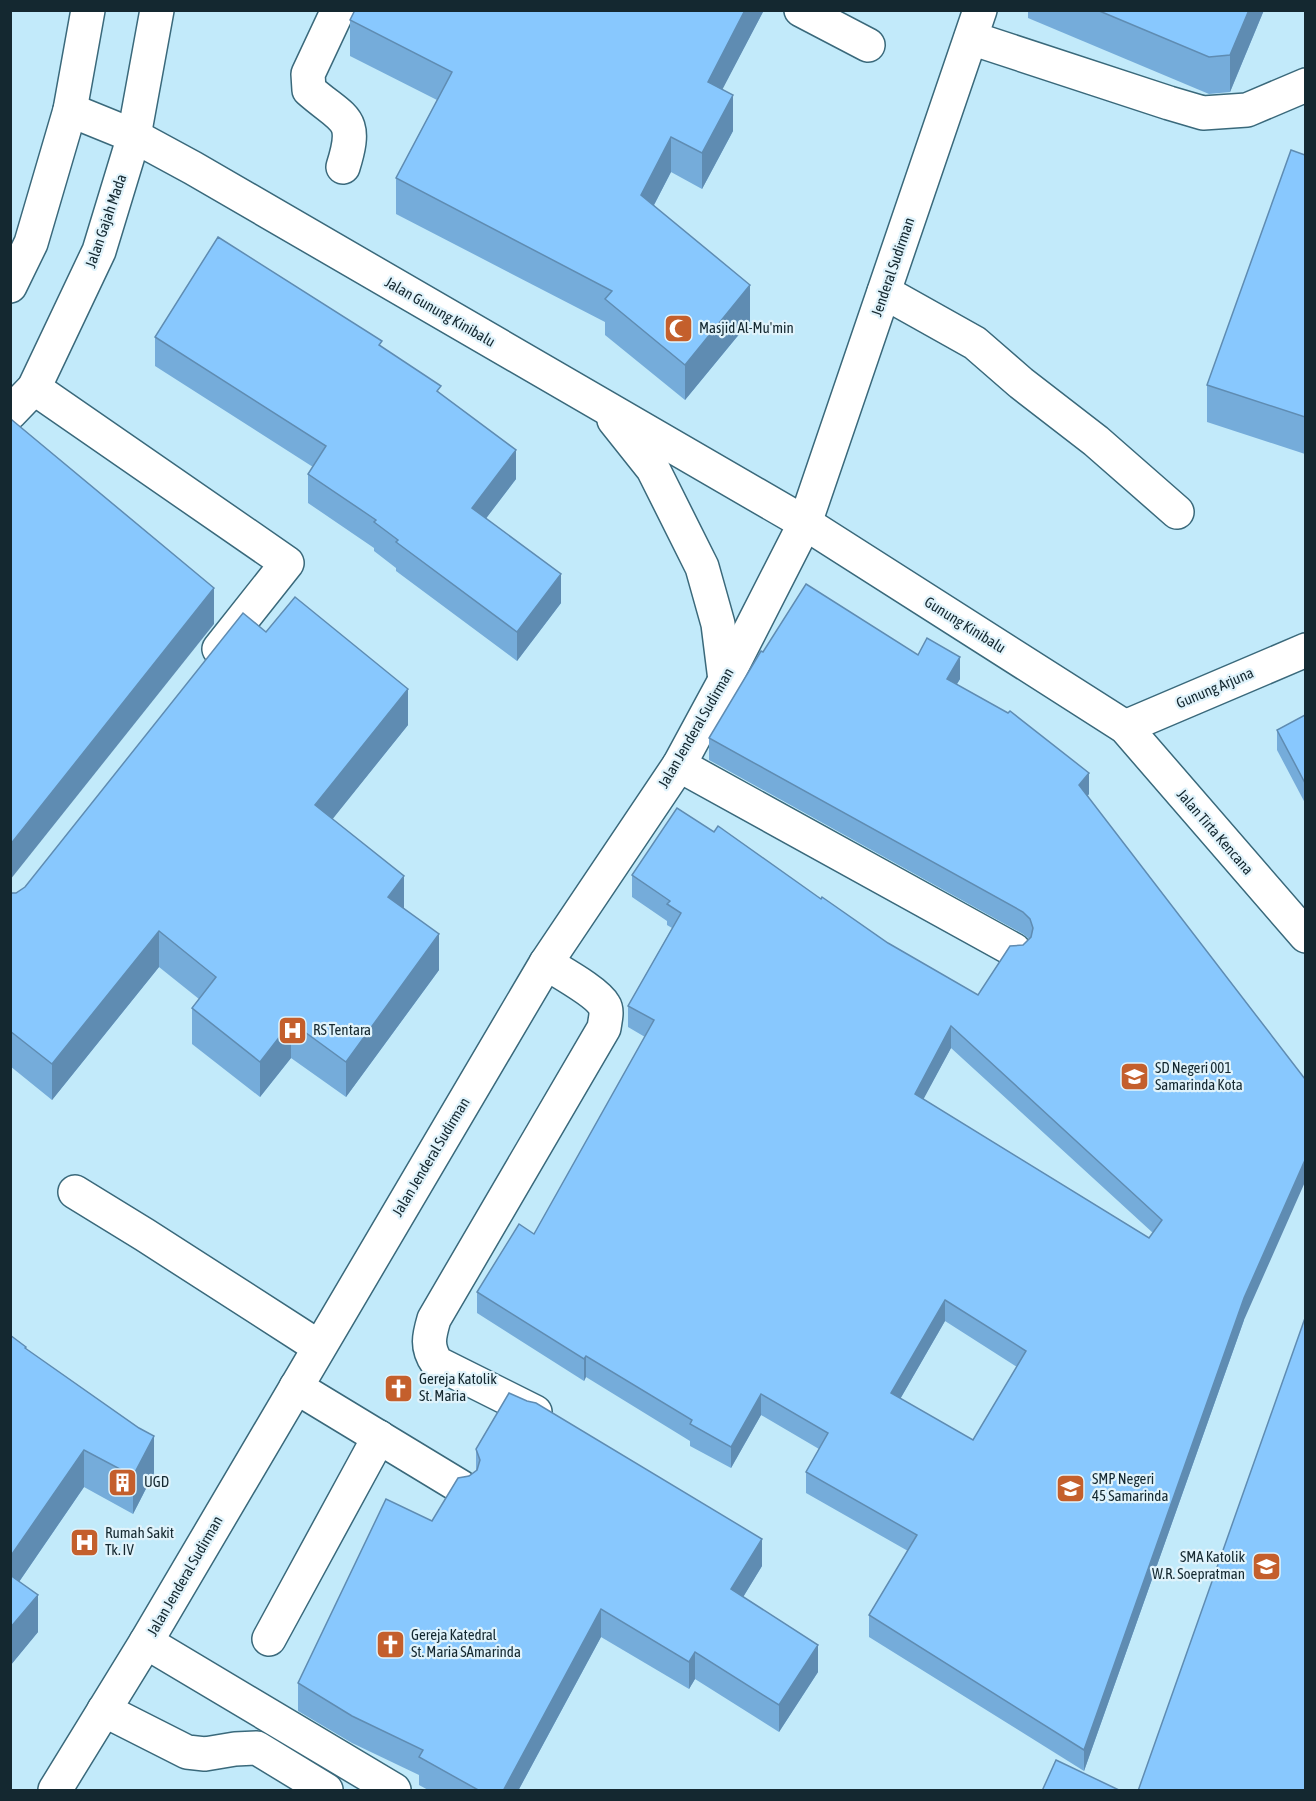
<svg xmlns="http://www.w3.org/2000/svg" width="1316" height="1801" font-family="'Asap Condensed',sans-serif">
<rect width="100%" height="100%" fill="#c2eafa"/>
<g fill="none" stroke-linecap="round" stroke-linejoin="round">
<defs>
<g id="minor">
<path d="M 338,10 L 308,74 L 309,90 C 344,121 359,116 343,167"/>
<path d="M 801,10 L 868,45"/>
<path d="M 971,38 L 1169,103 L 1203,113 L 1247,110 L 1306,85"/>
<path d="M 70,110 L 134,136 L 193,168 L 805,523 L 1125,727 L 1306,936"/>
<path d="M 884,292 L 975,343 L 1021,383 L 1096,441 L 1177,512"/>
<path d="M 34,388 L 287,563 L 219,649"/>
<path d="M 614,420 L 653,469 L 702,567 L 718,624 L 725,680"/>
<path d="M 1125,727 L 1306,650"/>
<path d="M 679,765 L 1014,950"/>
<path d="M 75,1192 L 145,1235 L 319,1347"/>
<path d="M 296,1387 L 461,1487"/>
<path d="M 535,1412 L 437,1363 C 426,1347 429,1336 434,1319 L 604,1028 C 605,1020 608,1011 604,1005 C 597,992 560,972 546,963"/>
<path d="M 269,1639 L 379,1437"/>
<path d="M 146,1642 L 394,1790"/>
<path d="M 104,1710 L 187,1752 L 205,1754 L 235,1749 L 257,1748 L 326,1790"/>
<path d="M 55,1790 L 146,1642 L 546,963 L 679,765 L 725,680 L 805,523 L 980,10"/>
</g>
<g id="highway">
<path d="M 10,286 L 31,243 L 70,110 L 88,10"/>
<path d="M 10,413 L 34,388 L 99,251 L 134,136 L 157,10"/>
</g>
</defs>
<!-- minor casing -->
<use href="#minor" stroke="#3a697b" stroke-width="36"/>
<!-- highway casing -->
<use href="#highway" stroke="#3a697b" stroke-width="36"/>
<!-- minor -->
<use href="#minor" stroke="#fff" stroke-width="33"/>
<!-- highway -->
<use href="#highway" stroke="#fff" stroke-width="33"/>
</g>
<!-- wall -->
<g fill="#75acda" fill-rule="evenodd">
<path d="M 355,10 L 764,10 L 722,89 L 733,131 L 702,189 L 671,172 L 654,205 L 750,321 L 685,400 L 605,335 L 605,322 L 396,214 L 396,178 L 437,100 L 350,56 L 350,20 Z"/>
<path d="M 1028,10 L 1264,10 L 1230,92 L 1209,94 L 1028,18 Z"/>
<path d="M 1305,155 L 1305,454 L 1207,422 L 1207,385 Z"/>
<path d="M 155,337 L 382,347 L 441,394 L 516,479 L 486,518 L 561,603 L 517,661 L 396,571 L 396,568 L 374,551 L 374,548 L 308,503 L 308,474 L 313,467 L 155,366 Z"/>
<path d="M 266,632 L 408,725 L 332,819 L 404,908 L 439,970 L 346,1097 L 291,1058 L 260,1097 L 192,1044 L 192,1008 L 199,999 L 159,967 L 52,1100 L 10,1066 L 10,893 L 16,893 L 25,887 Z"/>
<path d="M 763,652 L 918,655 L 960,679 L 957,684 L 1089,794 L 1088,795 L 1244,1320 L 1084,1771 L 869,1637 L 869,1615 L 908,1551 L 806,1493 L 806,1472 L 819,1449 L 761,1415 L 731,1468 L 690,1446 L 690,1441 L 586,1377 L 584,1381 L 477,1313 L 477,1292 L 534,1234 L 645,1037 L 628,1027 L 628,1006 L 672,928 L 667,925 L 667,921 L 632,897 L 632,875 L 714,832 L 821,899 L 888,943 L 978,995 L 1029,939 L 1023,934 L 709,760 L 709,738 ZM 951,1048 L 1153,1233 L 1149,1238 L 923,1099 ZM 945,1321 L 1017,1367 L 973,1440 L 900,1399 Z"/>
<path d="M 1305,715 L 1305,803 L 1277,750 L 1277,730 Z"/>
<path d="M 26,1349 L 154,1473 L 133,1514 L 84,1487 L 19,1582 L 38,1632 L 10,1666 Z"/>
<path d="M 476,1449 L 762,1566 L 743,1597 L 818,1672 L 779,1732 L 695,1679 L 689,1689 L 601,1637 L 518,1791 L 430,1791 L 419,1785 L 419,1775 L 352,1743 L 298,1711 L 298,1683 L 469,1476 L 476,1471 Z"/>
</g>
<!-- shaded-wall -->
<g fill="#5f8cb2">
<path d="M 745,10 L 764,10 L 708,117 L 708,82 Z"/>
<path d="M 1249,10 L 1264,10 L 1230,92 L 1230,55 Z"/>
<path d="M 733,95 L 733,131 L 702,189 L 702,153 Z"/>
<path d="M 671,137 L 671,172 L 641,230 L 641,195 Z"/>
<path d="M 750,285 L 750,321 L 685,400 L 685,365 Z"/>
<path d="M 516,450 L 516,479 L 472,537 L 472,508 Z"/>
<path d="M 561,574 L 561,603 L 517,661 L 517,632 Z"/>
<path d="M 214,588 L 214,624 L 10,880 L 10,845 Z"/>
<path d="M 960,657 L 960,679 L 947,700 L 947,679 Z"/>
<path d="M 408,689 L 408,725 L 315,841 L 315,805 Z"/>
<path d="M 1089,773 L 1089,794 L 1079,806 L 1079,785 Z"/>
<path d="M 404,876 L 404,912 L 388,897 Z"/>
<path d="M 159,931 L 159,967 L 52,1100 L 52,1064 Z"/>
<path d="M 439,934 L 439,970 L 346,1097 L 346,1062 Z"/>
<path d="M 291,1022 L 291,1058 L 260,1097 L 260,1062 Z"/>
<path d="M 951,1026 L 951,1048 L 915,1115 L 915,1094 Z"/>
<path d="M 1305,1160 L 1305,1182 L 1244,1320 L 1084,1771 L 1084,1750 L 1244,1298 Z"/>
<path d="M 945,1300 L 945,1321 L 891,1415 L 891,1393 Z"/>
<path d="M 586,1356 L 586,1377 L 584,1381 L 584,1359 Z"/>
<path d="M 761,1394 L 761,1415 L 731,1468 L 731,1447 Z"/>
<path d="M 154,1436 L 154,1473 L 133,1514 L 133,1476 Z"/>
<path d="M 84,1450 L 84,1487 L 10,1595 L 10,1557 Z"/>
<path d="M 762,1539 L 762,1566 L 731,1617 L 731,1589 Z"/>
<path d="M 38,1595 L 38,1632 L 10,1666 L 10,1628 Z"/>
<path d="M 601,1609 L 601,1637 L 518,1791 L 503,1791 Z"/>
<path d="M 818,1645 L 818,1672 L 779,1732 L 779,1705 Z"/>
<path d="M 695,1652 L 695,1679 L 689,1689 L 689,1662 Z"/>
</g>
<!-- building -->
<g fill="#88c8fe" stroke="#5f8cb2" stroke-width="1.5" fill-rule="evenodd">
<path d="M 355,10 L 745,10 L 708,82 L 733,95 L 702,153 L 671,137 L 641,195 L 750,285 L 685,365 L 605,299 L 612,291 L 396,178 L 452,72 L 350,20 Z"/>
<path d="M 1097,10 L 1249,10 L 1230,55 L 1209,57 Z"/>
<path d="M 1291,150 L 1305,155 L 1305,417 L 1207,385 Z"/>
<path d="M 218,237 L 382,341 L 379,345 L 441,386 L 437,391 L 516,450 L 472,508 L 561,574 L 517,632 L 396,542 L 398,540 L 374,522 L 376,520 L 308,474 L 326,446 L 155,337 Z"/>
<path d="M 12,420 L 214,588 L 10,845 L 10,421 Z"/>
<path d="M 806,584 L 918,655 L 927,638 L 960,657 L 947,679 L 1008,713 L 1010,711 L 1089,773 L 1079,785 L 1305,1079 L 1305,1160 L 1244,1298 L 1084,1750 L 869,1615 L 917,1535 L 806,1472 L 828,1433 L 761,1394 L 731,1447 L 690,1424 L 692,1420 L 586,1356 L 584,1359 L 477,1292 L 519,1224 L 534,1234 L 654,1020 L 628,1006 L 681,913 L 667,904 L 670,901 L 632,875 L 677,808 L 714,832 L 718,826 L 821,899 L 822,897 L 888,943 L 978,995 L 1010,946 L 1023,945 L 1031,937 L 1033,928 L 1030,919 L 1023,912 L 709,738 L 761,651 L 763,652 ZM 951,1026 L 1162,1220 L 1149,1238 L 915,1094 ZM 945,1300 L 1026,1351 L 973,1440 L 891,1393 Z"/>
<path d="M 295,597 L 408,689 L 315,805 L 404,876 L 388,897 L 439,934 L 346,1062 L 291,1022 L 260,1062 L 192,1008 L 216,977 L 159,931 L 52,1064 L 10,1031 L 10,893 L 16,893 L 25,887 L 243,613 L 266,632 Z"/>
<path d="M 1305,715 L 1305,783 L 1277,730 Z"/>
<path d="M 1305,1318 L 1305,1791 L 1138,1791 Z"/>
<path d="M 10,1335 L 26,1347 L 25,1348 L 139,1428 L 154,1436 L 133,1476 L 84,1450 L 10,1557 Z"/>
<path d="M 509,1393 L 527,1401 L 536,1403 L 762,1539 L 731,1589 L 818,1645 L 779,1705 L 695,1652 L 689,1662 L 601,1609 L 503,1791 L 480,1791 L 419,1757 L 423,1750 L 352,1716 L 298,1683 L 386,1499 L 432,1521 L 458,1478 L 469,1476 L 477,1470 L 480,1460 L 476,1449 Z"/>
<path d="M 10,1575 L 38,1595 L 10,1628 Z"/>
<path d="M 1056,1760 L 1121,1791 L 1042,1791 Z"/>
</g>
<!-- icons -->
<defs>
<symbol id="mosque-square" viewBox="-11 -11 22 22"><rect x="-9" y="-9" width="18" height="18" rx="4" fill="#c45f2c" stroke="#e0f3fb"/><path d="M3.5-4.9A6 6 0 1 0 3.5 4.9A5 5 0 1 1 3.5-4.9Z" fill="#fff"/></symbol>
<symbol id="hospital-square" viewBox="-11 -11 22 22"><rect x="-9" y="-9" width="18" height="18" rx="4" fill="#c45f2c" stroke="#e0f3fb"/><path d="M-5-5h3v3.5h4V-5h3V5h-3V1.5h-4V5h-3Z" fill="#fff"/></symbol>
<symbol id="school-square" viewBox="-11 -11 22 22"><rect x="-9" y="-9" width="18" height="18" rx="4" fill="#c45f2c" stroke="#e0f3fb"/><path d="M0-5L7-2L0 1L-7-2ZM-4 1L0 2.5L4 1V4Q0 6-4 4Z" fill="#fff"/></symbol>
<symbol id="church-square" viewBox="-11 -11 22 22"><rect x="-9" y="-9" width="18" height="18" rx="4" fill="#c45f2c" stroke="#e0f3fb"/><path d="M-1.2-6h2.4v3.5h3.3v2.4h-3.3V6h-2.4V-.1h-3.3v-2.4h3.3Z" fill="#fff"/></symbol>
<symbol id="building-square" viewBox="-11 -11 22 22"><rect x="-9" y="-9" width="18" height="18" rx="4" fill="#c45f2c" stroke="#e0f3fb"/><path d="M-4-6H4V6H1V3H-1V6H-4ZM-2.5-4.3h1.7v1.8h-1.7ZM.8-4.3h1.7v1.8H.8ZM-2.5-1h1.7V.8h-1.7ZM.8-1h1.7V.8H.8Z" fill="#fff"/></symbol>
</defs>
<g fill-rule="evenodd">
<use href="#mosque-square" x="662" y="312" width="33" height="33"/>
<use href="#hospital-square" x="276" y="1014" width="33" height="33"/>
<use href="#school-square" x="1118" y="1060" width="33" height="33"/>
<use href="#church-square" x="382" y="1372" width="33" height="33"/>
<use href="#building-square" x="106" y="1466" width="33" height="33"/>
<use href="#school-square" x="1054" y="1472" width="33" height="33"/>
<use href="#hospital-square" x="68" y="1526" width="33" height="33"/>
<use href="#school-square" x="1250" y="1550" width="33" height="33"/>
<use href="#church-square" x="374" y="1628" width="33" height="33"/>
</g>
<g text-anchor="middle" stroke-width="4.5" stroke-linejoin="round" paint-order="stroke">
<!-- street labels -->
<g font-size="15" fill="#142830" stroke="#e0f3fb">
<text transform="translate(106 221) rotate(-71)" y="5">Jalan Gajah Mada</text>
<text transform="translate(893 267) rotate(-71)" y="5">Jenderal Sudirman</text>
<text transform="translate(440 312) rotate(30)" y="5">Jalan Gunung Kinibalu</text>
<text transform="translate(965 625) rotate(32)" y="5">Gunung Kinibalu</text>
<text transform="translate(1215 688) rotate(-23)" y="5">Gunung Arjuna</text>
<text transform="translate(696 728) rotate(-60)" y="5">Jalan Jenderal Sudirman</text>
<text transform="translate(1215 832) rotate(49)" y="5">Jalan Tirta Kencana</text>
<text transform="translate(431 1157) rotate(-59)" y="5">Jalan Jenderal Sudirman</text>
<text transform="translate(185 1576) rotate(-60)" y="5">Jalan Jenderal Sudirman</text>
</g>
<!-- poi labels -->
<g font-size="15" fill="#142830" stroke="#e0f3fb" text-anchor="start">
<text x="699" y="333">Masjid Al-Mu'min</text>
<text x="313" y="1035">RS Tentara</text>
<text x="1155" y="1073">SD Negeri 001<tspan x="1155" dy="17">Samarinda Kota</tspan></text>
<text x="419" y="1384">Gereja Katolik<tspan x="419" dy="17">St. Maria</tspan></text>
<text x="1092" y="1484">SMP Negeri<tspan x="1092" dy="17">45 Samarinda</tspan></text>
<text x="144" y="1487">UGD</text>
<text x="105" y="1538">Rumah Sakit<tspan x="105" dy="17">Tk. IV</tspan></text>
<text x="1245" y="1562" text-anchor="end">SMA Katolik<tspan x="1245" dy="17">W.R. Soepratman</tspan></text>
<text x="411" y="1640">Gereja Katedral<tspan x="411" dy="17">St. Maria SAmarinda</tspan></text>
</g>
</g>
<!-- border -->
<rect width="1316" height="1801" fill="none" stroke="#142830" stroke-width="24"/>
</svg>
